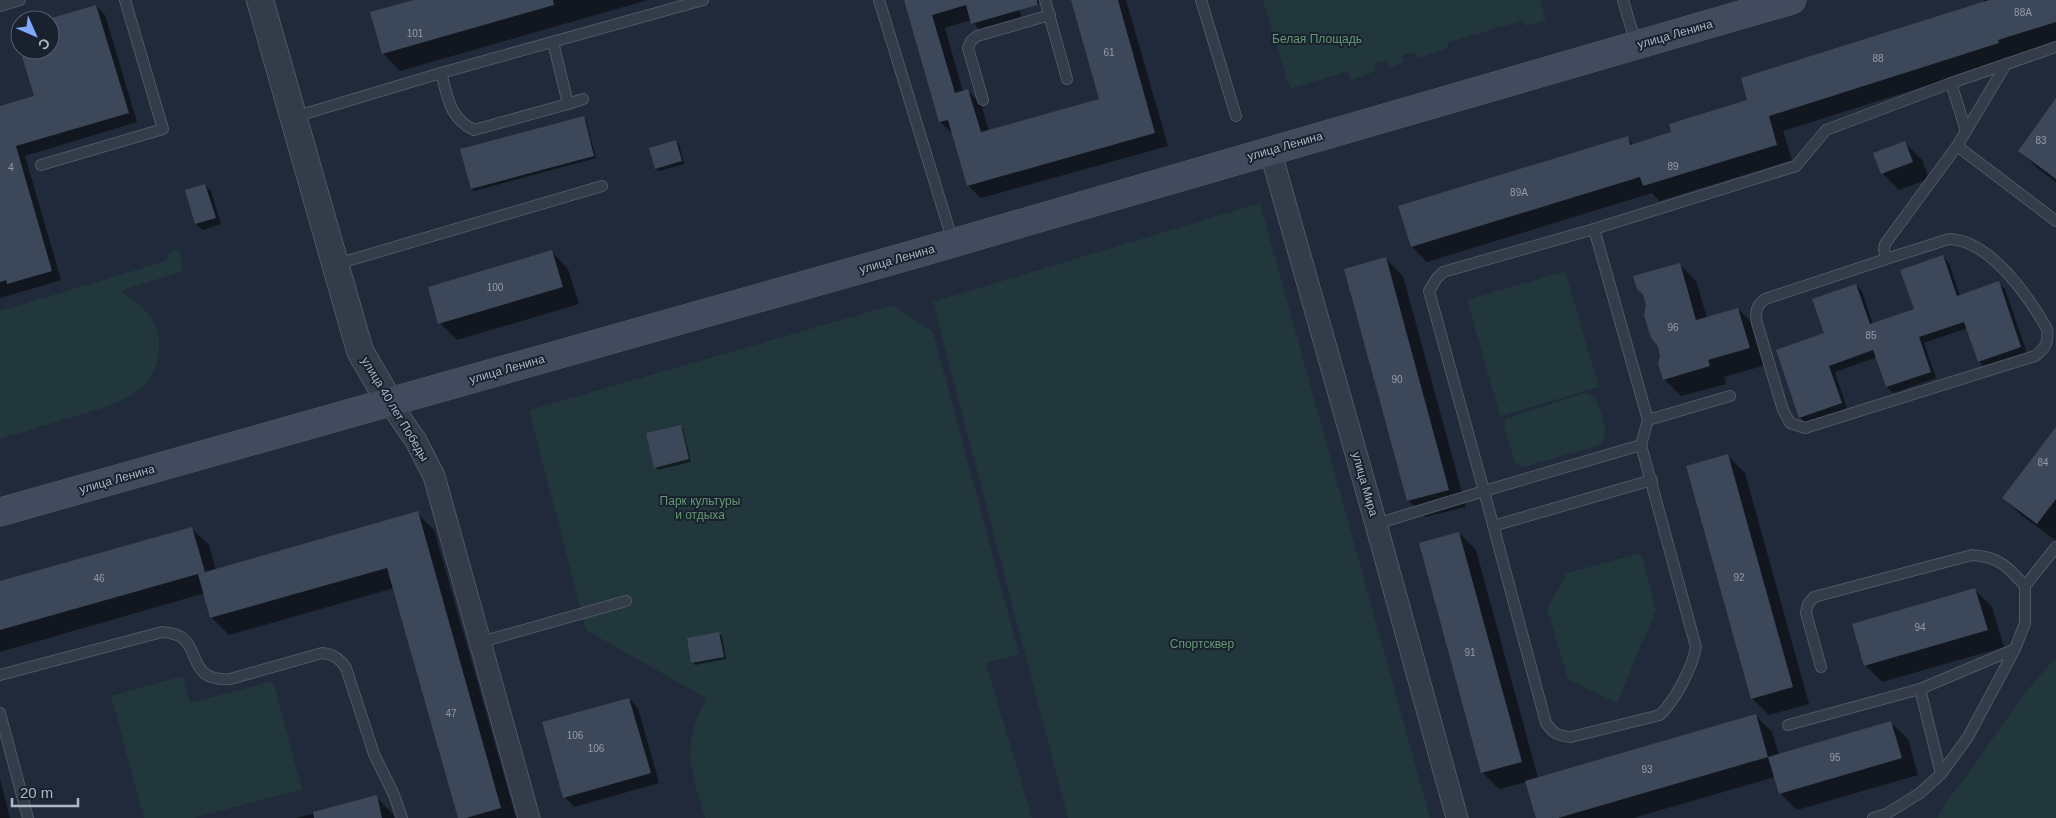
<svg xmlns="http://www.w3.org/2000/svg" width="2056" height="818" font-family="Arial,sans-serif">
<rect width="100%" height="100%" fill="#202a3a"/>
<!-- green -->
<g fill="#22373b">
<path d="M 1263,0 L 1540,0 L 1546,20 L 1526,26 L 1524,20 L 1447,43 L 1448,48 L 1418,58 L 1415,52 L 1403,55 L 1404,62 L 1390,67 L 1388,60 L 1374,64 L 1376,71 L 1351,80 L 1348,71 L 1290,89 Z"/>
<path d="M 1260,203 L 1430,818 L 1068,818 L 933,302 Z"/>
<path d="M 179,249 L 183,271 L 120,291 C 140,303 161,320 159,347 C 157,397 112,405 73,417 C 48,424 24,432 0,439 L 0,311 L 166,261 L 170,252 Z"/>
<path d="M 1565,271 L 1599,387 L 1500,416 L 1467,300 Z"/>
<path d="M 893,305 L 933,332 L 1019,654 L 986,663 L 1032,818 L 705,818 C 690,766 681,749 706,698 L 586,630 L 529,410 Z"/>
<path d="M 1585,393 L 1595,397 C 1599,411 1613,434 1599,445 L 1524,467 L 1515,463 L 1504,428 L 1505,419 Z"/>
<path d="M 1641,553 L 1656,610 L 1617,703 L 1568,679 L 1547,609 L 1567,573 Z"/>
<path d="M 2056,658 L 2056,818 L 1938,818 C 1946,797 1956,791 1968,774 C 1997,734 2021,693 2056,658 Z"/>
<path d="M 183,676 L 190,703 L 273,681 L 302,789 L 194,818 L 144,818 L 111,696 Z"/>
</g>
<!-- shadow -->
<g fill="#0007">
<path d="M 418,0 L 648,0 L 400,71 L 383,53 Z"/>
<path d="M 915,0 L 1038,0 L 1039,3 L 1019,8 L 1024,25 L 985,36 L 971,20 L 945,28 L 963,92 L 968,91 L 981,104 L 989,131 L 1100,99 L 1072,0 L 1126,0 L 1168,146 L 981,198 L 968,185 L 954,135 L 940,122 L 906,3 Z"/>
<path d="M 1984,0 L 2056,0 L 2056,42 L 2013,56 L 2014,58 L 1783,131 L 1792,160 L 1659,201 L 1652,193 L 1427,262 L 1412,247 L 1627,138 L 1634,145 L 1673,133 L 1984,3 Z"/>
<path d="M 96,6 L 105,15 L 137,122 L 25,156 L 61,280 L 0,298 L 0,107 L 35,97 L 22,50 L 50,50 L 49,20 Z"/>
<path d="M 20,29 L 20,44 L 16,30 Z"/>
<path d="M 2056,112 L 2056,182 L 2036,167 L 2019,150 Z"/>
<path d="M 583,117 L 586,120 L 596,158 L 474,191 L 472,189 Z"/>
<path d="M 676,141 L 679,144 L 684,164 L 659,171 L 656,169 Z"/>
<path d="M 1905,143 L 1922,160 L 1929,179 L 1899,190 L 1882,173 Z"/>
<path d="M 205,185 L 211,191 L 221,224 L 203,230 L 196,224 L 186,191 Z"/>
<path d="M 551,251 L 568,269 L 579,304 L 457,340 L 440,323 Z"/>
<path d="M 1943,256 L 1949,263 L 1960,296 L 1998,283 L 2005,289 L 2027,353 L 1985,368 L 1979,361 L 1967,328 L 1924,343 L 1936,378 L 1893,393 L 1887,387 L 1877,357 L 1835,372 L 1847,409 L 1806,423 L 1800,417 L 1825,334 L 1856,285 L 1862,291 L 1873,325 L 1916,310 Z"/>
<path d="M 1386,259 L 1403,276 L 1466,507 L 1425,517 L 1408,500 Z"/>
<path d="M 1679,264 L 1696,281 L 1707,318 L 1738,309 L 1755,326 L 1766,365 L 1724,377 L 1726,384 L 1681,396 L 1664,379 Z"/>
<path d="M 680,426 L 683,429 L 691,462 L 658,470 L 655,467 Z"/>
<path d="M 2056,429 L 2056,539 L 2055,540 L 2021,515 L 2004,498 Z"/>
<path d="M 1728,456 L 1745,473 L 1809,704 L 1769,715 L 1752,698 Z"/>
<path d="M 417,513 L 434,530 L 516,818 L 459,818 L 394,588 L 229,635 L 212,618 L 205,593 L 0,652 L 0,583 L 191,528 L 209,545 L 216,570 Z"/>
<path d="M 1459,533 L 1476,550 L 1538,778 L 1755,715 L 1772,732 L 1779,755 L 1890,722 L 1908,739 L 1918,775 L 1797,810 L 1780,793 L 1775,777 L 1633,818 L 1537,818 L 1527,782 L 1499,789 L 1482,772 Z"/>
<path d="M 1975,590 L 1992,607 L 2004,647 L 1882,682 L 1865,665 Z"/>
<path d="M 719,634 L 722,636 L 726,659 L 695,665 L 692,662 Z"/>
<path d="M 629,699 L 638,708 L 659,783 L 574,807 L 565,797 Z"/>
<path d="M 0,779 L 10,818 L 0,818 Z"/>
<path d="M 376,797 L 393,814 L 394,818 L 296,818 Z"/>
</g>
<!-- building -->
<g fill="#3c485a">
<path d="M 414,0 L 553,0 L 554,5 L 382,54 L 370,12 Z"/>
<path d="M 904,0 L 1037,0 L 1037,5 L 971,24 L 966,5 L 932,15 L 955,93 L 968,89 L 981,132 L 1099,99 L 1071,0 L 1118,0 L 1155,133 L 967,186 L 948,120 L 939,122 Z"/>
<path d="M 1989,0 L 2056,0 L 2056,22 L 1998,40 L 1999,43 L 1769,116 L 1777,145 L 1643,186 L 1640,177 L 1411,247 L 1398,206 L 1628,136 L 1630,145 L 1671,132 L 1669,124 L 1747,100 L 1741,78 Z"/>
<path d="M 96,5 L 129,113 L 16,146 L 52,271 L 7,284 L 6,280 L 0,282 L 0,106 L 34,96 L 20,50 L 50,50 L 50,20 L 45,20 Z"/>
<path d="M 2056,98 L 2056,179 L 2018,151 Z"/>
<path d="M 584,116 L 594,156 L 471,189 L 460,149 Z"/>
<path d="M 676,140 L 682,161 L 655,169 L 649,148 Z"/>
<path d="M 1905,141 L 1913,162 L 1881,174 L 1873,153 Z"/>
<path d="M 205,184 L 216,218 L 195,224 L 185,190 Z"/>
<path d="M 552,250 L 563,287 L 438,324 L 428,287 Z"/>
<path d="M 1943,255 L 1957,296 L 1999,281 L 2021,347 L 1978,362 L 1964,322 L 1919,337 L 1931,372 L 1886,387 L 1873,350 L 1829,366 L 1842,403 L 1799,418 L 1776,350 L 1824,333 L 1812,299 L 1856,284 L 1870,324 L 1914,309 L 1900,270 Z"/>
<path d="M 1386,257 L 1449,490 L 1407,501 L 1344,269 Z"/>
<path d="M 1680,263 L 1696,320 L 1738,308 L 1750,348 L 1708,360 L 1710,366 L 1663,380 L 1658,363 L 1660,357 L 1658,346 L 1651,338 L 1644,315 L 1646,306 L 1643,294 L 1637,289 L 1633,276 Z"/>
<path d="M 681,425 L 689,459 L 654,468 L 646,433 Z"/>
<path d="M 2056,427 L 2056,499 L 2037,524 L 2002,498 Z"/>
<path d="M 1728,454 L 1793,687 L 1751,699 L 1686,466 Z"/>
<path d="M 418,511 L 501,808 L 466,818 L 458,818 L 387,568 L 210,618 L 198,574 Z"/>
<path d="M 192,527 L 205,572 L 0,630 L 0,581 Z"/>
<path d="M 1459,532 L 1522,762 L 1481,773 L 1419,543 Z"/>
<path d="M 1975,588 L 1988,630 L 1864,666 L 1852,624 Z"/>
<path d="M 719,632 L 724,657 L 691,663 L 687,638 Z"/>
<path d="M 629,698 L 651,773 L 563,798 L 542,722 Z"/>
<path d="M 1756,714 L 1768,757 L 1558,818 L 1536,818 L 1525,781 Z"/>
<path d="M 1891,721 L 1902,758 L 1779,794 L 1768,757 Z"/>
<path d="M 377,795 L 382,818 L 314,818 L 313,812 Z"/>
</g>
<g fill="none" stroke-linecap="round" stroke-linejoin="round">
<defs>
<g id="service">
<path d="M 879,0 L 953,242"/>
<path d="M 1045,0 L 1067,79"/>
<path d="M 1201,0 L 1236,116"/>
<path d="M 1623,0 L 1636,44"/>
<path d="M 0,6 L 20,0"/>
<path d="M 2006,64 L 1957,146 L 2056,221"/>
<path d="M 441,73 C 448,97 449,118 474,130 L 568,104 L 553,42"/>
<path d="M 1951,83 L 1966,131"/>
<path d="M 983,100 L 968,48 L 971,41 L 977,36 L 1050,15"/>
<path d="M 568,104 L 583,99"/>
<path d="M 294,117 L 441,73 L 703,0"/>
<path d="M 41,165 L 163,129 L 125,0"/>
<path d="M 1594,229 L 1648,420 L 1641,445 L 1484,491 L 1546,723 C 1553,733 1558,736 1571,737 L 1660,715 C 1676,699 1692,668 1696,647 L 1641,445"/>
<path d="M 1886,259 L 1949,239 C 1990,240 2029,297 2047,329 C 2049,342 2045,349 2035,356 L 1805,428 L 1790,423 L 1783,410 L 1757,323 C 1755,312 1756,306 1765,299 L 1886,259 L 1884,249 L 1885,244 L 1957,146"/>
<path d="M 337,264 L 602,186"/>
<path d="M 1648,420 L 1730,396"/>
<path d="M 1376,524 L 1484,491 L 1429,291 L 1437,278 L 1443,272 L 1594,229 L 1796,166 L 1826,130 L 1951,83 L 2056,47"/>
<path d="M 1493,526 L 1652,480"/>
<path d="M 481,642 L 626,601"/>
<path d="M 1821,667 L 1806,613 L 1808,604 L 1814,597 L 1972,555 C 2000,557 2008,567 2025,586"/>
<path d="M 0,675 L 162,632 C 209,634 179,682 230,679 L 322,653 C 333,654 339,658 346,668 L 374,754 L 394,795 L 402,818"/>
<path d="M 1920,689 L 1941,774"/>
<path d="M 0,713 L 28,818"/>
<path d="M 1788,725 L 1920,689 L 2015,649"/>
<path d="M 1873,818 L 1886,814 L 1920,793 L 1941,774 L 1968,737 L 2015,649 L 2025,623 L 2025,586 L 2056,547"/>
</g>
<g id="minor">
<path d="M 1270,150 L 1376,524 L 1457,818"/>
<path d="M 390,403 L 416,441 L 434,476 L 529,818"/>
</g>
<path id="tertiary" d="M 260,0 L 360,351 L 390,403"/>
<path id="secondary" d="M 0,512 L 922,252 L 1792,0"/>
</defs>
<!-- service casing -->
<use href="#service" stroke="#4f5765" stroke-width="12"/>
<!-- minor casing -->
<use href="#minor" stroke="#4f5765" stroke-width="23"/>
<!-- tertiary casing -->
<use href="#tertiary" stroke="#4f5765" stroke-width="28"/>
<!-- secondary casing -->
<use href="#secondary" stroke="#4f5765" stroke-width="29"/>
<!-- service -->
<use href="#service" stroke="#343c4a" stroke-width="10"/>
<!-- minor -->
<use href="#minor" stroke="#343c4a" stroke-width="21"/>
<!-- tertiary -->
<use href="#tertiary" stroke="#343c4a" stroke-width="26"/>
<!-- secondary -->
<use href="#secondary" stroke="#424b5d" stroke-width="28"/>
</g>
<g text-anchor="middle" stroke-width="4" stroke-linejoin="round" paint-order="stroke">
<!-- number labels -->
<g font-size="10" fill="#929bac">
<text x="2023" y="16">88А</text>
<text x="415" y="37">101</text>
<text x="1109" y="56">61</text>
<text x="1878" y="62">88</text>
<text x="2041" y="144">83</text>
<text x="1673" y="170">89</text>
<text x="11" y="171">4</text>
<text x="1519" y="196">89А</text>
<text x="495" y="291">100</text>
<text x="1673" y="331">96</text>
<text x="1871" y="339">85</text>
<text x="1397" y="383">90</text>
<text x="2043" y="466">84</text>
<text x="1739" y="581">92</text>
<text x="99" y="582">46</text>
<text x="1920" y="631">94</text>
<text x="1470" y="656">91</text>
<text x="451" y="717">47</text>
<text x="575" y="739">106</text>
<text x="596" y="752">106</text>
<text x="1835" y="761">95</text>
<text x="1647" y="773">93</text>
</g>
<!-- street labels -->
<g font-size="12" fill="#afb7c7" stroke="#19212f">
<text transform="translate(1675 34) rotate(-16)" y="4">улица Ленина</text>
<text transform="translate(1285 146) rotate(-16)" y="4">улица Ленина</text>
<text transform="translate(897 259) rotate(-16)" y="4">улица Ленина</text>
<text transform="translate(507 369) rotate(-16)" y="4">улица Ленина</text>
<text transform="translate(395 409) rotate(59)" y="4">улица 40 лет Победы</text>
<text transform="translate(117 479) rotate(-16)" y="4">улица Ленина</text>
<text transform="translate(1365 484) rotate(74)" y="4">улица Мира</text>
</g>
<!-- park labels -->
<g font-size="12" fill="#659873" stroke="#19212f">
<text x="1317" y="43">Белая Площадь</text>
<text x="700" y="505">Парк культуры<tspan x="700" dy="14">и отдыха</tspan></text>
<text x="1202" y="648">Спортсквер</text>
</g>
</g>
<!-- north arrow -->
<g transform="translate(35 35) rotate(135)"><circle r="24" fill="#19212f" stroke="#555d6c"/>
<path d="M0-4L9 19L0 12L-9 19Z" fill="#7ea8fc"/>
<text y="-8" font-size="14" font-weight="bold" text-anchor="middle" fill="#afb7c7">С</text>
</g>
<!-- scale -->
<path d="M12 798v8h66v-8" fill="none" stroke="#afb7c7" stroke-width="2.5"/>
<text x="20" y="798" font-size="15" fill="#afb7c7" stroke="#19212f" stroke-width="4" paint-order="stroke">20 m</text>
</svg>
